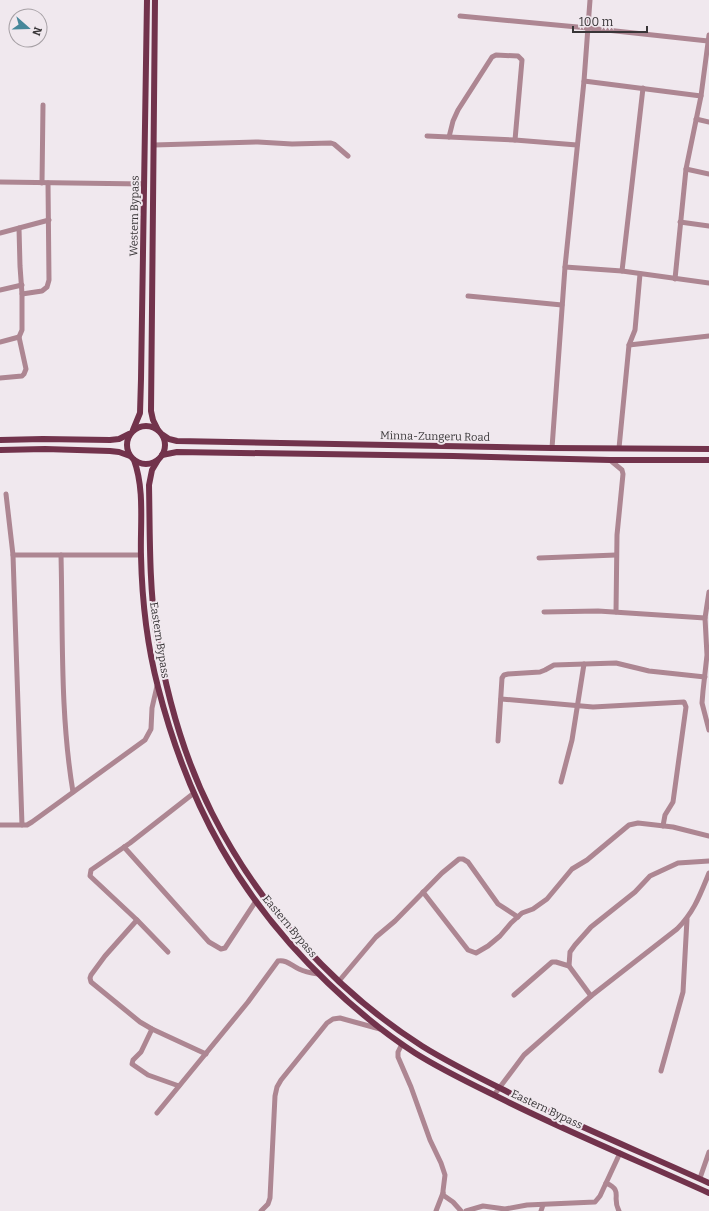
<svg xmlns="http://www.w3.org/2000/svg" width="709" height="1211" font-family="Bitter,serif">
<rect width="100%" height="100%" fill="#f0e8ee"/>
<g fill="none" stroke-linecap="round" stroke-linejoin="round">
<!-- minor -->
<g stroke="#ad8692" stroke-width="5">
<path d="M 460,16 L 588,28 L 708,41"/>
<path d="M 584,81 L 701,96"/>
<path d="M 696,119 L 709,122"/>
<path d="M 427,136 L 515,140 L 577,145"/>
<path d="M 449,137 L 453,121 L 458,110 L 492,57 L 496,55 L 518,56 L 522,60 L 515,140"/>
<path d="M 154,145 L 258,142 L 292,144 L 331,143 L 334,144 L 348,156"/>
<path d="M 686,169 L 709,174"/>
<path d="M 0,182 L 144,184"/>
<path d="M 42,183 L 43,105"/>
<path d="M 680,222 L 709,226"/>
<path d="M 0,233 L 49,220"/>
<path d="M 565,267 L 622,271 L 709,283"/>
<path d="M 622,271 L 643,88"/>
<path d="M 675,279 L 686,169 L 701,96 L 709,35"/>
<path d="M 0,290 L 22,285"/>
<path d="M 22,294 L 42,291 L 47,287 L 49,280 L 48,183"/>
<path d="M 468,296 L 562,305"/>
<path d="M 0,342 L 19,337"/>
<path d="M 629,345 L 709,336"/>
<path d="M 0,378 L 22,376 L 24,374 L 26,369 L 19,337 L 22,330 L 22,294 L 20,266 L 19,228"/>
<path d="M 552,448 L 565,267 L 584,81 L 590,0"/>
<path d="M 619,448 L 629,345 L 635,330 L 640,274"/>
<path d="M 610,460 L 622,470 L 623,474 L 617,535 L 616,612"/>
<path d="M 6,494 L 13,555 L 22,825"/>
<path d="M 13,555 L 141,555"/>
<path d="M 61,555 C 63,634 60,714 73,792"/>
<path d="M 539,558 L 616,555"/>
<path d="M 709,592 L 705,618 L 707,655 L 703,691 L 702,703 L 709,730"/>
<path d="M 544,612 L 598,611 L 705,618"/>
<path d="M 501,699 L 593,707 L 684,702 L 686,707 L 673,802 L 665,815 L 663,826"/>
<path d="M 498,741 L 502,678 L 504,675 L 508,674 L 540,672 L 545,670 L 554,665 L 616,663 L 649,671 L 705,677"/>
<path d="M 561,782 L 572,740 L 584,664"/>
<path d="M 0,825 L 27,825 L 32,822 L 145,740 L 151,729 L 152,708 L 157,686"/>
<path d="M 124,847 L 209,942 L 221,949 L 225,948 L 256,901"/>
<path d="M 423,892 L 468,950 L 476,953 L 488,946 L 500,936 L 511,923 L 522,913 L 533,909 L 547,899 L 572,869 L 587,860 L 629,825 L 638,823 L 673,827 L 709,836"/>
<path d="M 137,920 L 105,956 L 91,975 L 90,978 L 91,982 L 140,1022 L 152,1029 L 206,1054"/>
<path d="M 168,952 L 137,920 L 90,876 L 91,870 L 130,843 L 194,793"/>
<path d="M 569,966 L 591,996"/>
<path d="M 339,981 L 376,937 L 395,921 L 442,873 L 459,859 L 463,859 L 468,862 L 498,904 L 518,917"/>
<path d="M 514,995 L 552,962 L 556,962 L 569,966 L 570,952 L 575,945 L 591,927 L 635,892 L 650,876 L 678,863 L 709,861"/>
<path d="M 152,1029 L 141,1052 L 133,1060 L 132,1064 L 148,1075 L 179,1086"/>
<path d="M 402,1044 L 398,1052 L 398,1057 L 411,1087 L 430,1140 L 441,1163 L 445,1175 L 443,1191 L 443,1195 L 453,1202 L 461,1211"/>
<path d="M 661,1071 L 683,992 L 687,919"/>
<path d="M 494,1095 L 524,1055 L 591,996 L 677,929 C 694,912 700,895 709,873"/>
<path d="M 157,1113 L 248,1002 L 278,961 C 286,959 292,966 299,969 C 305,972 311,973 318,974"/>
<path d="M 700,1178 L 709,1152"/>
<path d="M 606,1183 C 624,1191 611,1197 619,1211"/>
<path d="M 261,1211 L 268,1204 L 270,1198 L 275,1096 L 277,1087 L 281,1080 L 327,1023 L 333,1019 L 340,1018 L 380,1029"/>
<path d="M 436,1211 L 443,1193"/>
<path d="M 466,1211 L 483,1206 L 505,1209 L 527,1205 L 595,1202 L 600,1196 L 620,1153"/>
<path d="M 541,1211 L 543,1205"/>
</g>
<!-- major -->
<g stroke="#72334c" stroke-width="6">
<path d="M 155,0 L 151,411 L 153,420 L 158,430"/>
<circle cx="146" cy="445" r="19"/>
<path d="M 133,430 L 140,413 L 141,379 L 147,0"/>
<path d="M 163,435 L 169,439 L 177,441 L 552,448 L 709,449"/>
<path d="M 0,440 L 43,439 L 110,440 L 119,439 L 129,434"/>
<path d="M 0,450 L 45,449 L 110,451 L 119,452 L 130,456"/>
<path d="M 162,455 L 177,452 L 453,456 L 610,460 L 709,460"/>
<path d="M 134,460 C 145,490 140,525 141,556 C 142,600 147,645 158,687 C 188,805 240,899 328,983 C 355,1009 384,1033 415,1053 C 445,1072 478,1087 510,1103 C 575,1135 643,1163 709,1193"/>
<path d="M 158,460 L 152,470 L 149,485 C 150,534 149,583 156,632 C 166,693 184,758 212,813 C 259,906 334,990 422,1046 C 454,1066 488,1082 522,1099 C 583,1128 647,1155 709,1183"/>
</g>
</g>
<g text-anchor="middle" stroke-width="4" stroke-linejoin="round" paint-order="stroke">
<!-- street labels -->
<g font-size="11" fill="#383537" stroke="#f0e8ee">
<text transform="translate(134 216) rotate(-89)" y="4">Western Bypass</text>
<text transform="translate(435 436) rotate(1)" y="4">Minna-Zungeru Road</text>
<text transform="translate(160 640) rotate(81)" y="4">Eastern Bypass</text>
<text transform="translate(290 926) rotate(50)" y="4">Eastern Bypass</text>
<text transform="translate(547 1109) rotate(25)" y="4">Eastern Bypass</text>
</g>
</g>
<!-- north arrow -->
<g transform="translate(28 28) rotate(110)"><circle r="19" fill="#f0e8ee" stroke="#a6a0a5"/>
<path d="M0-3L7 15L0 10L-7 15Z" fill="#46879a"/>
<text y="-6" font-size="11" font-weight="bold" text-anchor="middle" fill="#383537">N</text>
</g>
<!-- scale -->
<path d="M573 26v6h74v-6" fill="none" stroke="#383537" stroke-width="2"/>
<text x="579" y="26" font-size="12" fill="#383537" stroke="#f0e8ee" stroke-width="3" paint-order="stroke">100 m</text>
</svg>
